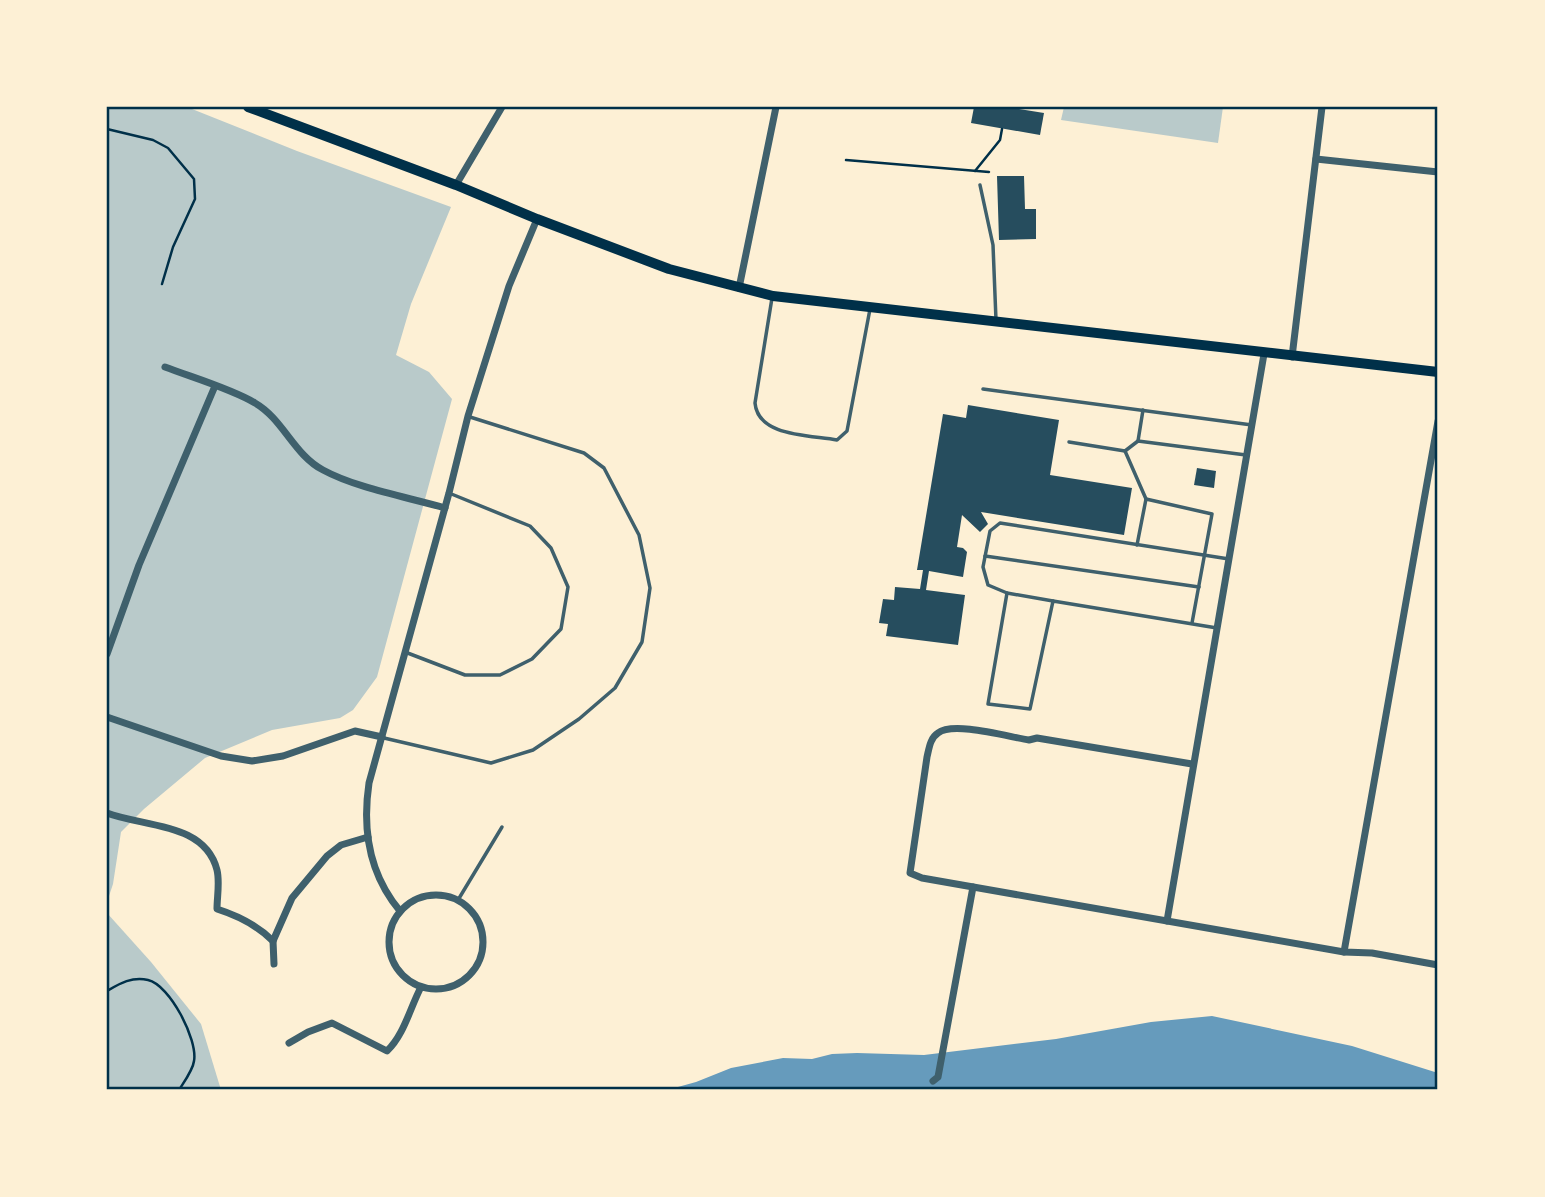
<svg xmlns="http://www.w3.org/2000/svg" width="1545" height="1197" font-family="'Playfair Display',serif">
<rect width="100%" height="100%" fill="#fdf0d5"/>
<!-- green -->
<g fill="#b9caca">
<path d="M 107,107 L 187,107 L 297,151 L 451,207 L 411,304 L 396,355 L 429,372 L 452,399 L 377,677 L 353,710 L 340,718 L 272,730 L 205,758 L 144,809 L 121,832 L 113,884 L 107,902 Z"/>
<path d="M 1064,107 L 1223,107 L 1218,143 L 1061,120 Z"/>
<path d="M 107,913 L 151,962 L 201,1024 L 221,1090 L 107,1090 Z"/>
</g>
<!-- water -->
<path fill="#669bbc" d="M 1212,1016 L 1352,1046 L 1438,1073 L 1438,1090 L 667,1090 L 696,1082 L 731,1068 L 783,1058 L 812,1059 L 832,1054 L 857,1053 L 924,1055 L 1056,1039 L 1151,1022 Z"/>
<!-- building -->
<g fill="#264d5e">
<path d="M 974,107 L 1007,107 L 1044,113 L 1040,135 L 971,123 Z"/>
<path d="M 997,176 L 1024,176 L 1025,209 L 1036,209 L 1036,239 L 999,240 Z"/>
<path d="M 968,405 L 1059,420 L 1050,475 L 1132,488 L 1124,535 L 981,512 L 988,524 L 980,532 L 962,515 L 957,547 L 963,548 L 967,552 L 963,577 L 929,571 L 926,590 L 965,595 L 958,645 L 886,636 L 888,624 L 879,623 L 883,599 L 894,600 L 895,587 L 920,589 L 923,570 L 917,570 L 943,414 L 966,418 Z"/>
<path d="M 1197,468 L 1216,471 L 1214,488 L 1194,485 Z"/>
</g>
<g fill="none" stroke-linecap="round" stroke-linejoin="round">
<!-- path -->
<g stroke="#003049" stroke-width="2.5">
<path d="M 107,129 L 153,140 L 168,148 L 194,179 L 195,199 L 173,247 L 162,284"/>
<path d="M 846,160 L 989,172"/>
<path d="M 975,171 L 1000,140 L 1002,129"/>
<path d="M 107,991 C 119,984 132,976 148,980 C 170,985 198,1040 194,1061 C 193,1070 184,1082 179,1090"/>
</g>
<!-- service -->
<g stroke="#3f606c" stroke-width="3.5">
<path d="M 980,185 L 993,245 L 996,320"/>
<path d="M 772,298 L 755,403 C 758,437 810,435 837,440 L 847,431 L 870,309"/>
<path d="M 983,389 L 1252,425"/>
<path d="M 1138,441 L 1143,410"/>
<path d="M 1069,442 L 1125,451 L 1138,441 L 1246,455"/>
<path d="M 1125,451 L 1146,499"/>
<path d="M 1137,545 L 1146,499 L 1212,514 L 1192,623"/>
<path d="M 985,556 L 1199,587"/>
<path d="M 1007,593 L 1053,601"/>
<path d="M 1217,628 L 1053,601 L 1030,709 L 988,704 L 1007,593 L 988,585 L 983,567 L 990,531 L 1000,523 L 1229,559"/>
<path d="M 405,652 L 465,675 L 500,675 L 532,659 L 561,629 L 568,587 L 551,548 L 530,526 L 449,493"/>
<path d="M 384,738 L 491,763 L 533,750 L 579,719 L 615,688 L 642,642 L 650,588 L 639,535 L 604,468 L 584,453 L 470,417"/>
<path d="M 458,900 L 502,827"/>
</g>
<!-- minor -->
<g stroke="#3f606c" stroke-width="7">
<path d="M 1316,159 L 1438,172"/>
<path d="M 456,185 L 502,107"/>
<path d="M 739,288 L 776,107"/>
<path d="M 1292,357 L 1322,107"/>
<path d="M 165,367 C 191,377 232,389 255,403 C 283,419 294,455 323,470 C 356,488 407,497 445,508"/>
<path d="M 107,654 L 139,565 L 215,386"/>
<path d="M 107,717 L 221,756 L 252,761 L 283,756 L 355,731 L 382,737"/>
<path d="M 1192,764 L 1037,738 L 1029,740 C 1009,737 953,721 938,733 C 930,738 929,749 927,757 L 910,873 L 922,878 L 1344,952 L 1372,953 L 1438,965"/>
<path d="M 107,813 C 143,827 205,822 217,870 C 220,882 217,897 217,909 C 239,916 257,925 273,941"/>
<circle cx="436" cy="942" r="47"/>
<path d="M 400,911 C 369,874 362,830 369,783 L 449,493 L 468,416 L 509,286 L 537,219"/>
<path d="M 1167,921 L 1264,354"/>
<path d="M 1344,952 L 1438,421"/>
<path d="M 274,964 L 273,941 L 292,898 L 327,856 L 341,845 L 368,837"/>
<path d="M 289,1043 L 308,1032 L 332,1023 L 387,1051 C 404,1035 410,1008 421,987"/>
<path d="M 933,1081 L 938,1077 L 973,887"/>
</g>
<!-- primary -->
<path stroke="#003049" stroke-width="10" d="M 248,107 L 456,185 L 537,219 L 669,269 L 773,296 L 1438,372"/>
</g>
<!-- border -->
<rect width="1545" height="1197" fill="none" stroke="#fdf0d5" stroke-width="217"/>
<rect x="108" y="108" width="1328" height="980" fill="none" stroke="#003049" stroke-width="2.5"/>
</svg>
